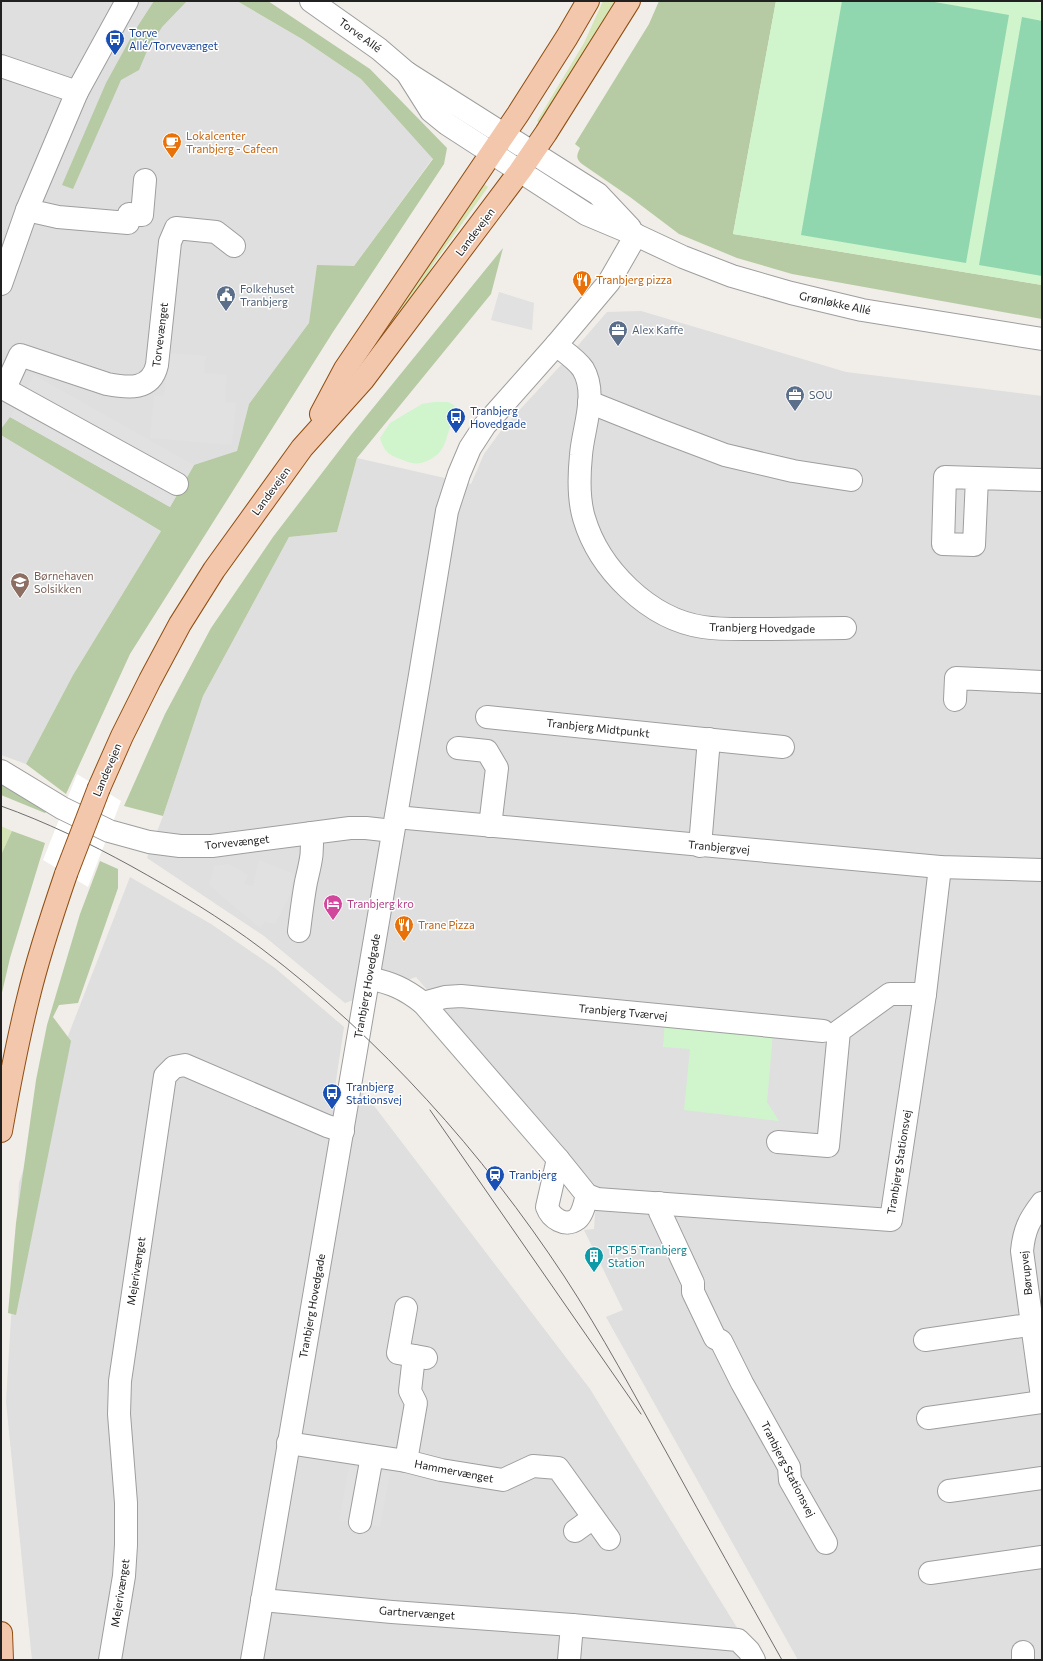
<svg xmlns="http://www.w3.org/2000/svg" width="1043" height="1661" font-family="Commissioner,sans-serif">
<rect width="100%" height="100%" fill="#f1ede9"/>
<!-- residential -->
<g fill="#dfdfdf">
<path d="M 1,1 L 237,1 L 302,39 L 361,79 L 433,158 L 354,266 L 249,404 L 237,451 L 161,531 L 73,675 L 26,764 L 1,755 Z"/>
<path d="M 641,311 L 846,372 L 1042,396 L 1042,1660 L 798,1660 L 606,1317 L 623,1310 L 584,1230 L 594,1229 L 597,1188 L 416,977 L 345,1003 L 264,936 L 147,858 L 163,816 L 203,696 L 289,537 L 337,532 L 357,458 L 471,484 L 484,454 L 503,428 L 561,365 L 607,312 Z"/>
<path d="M 130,877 L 211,924 L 275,968 L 344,1027 L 335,1087 L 365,1094 L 590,1389 L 757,1660 L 32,1660 L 6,1402 L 19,1183 L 59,1059 Z"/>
</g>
<!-- grass -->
<g fill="#d5e5b5">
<path d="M 603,1 L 617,1 L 541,124 L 537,121 L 584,43 Z"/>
<path d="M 484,184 L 488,187 L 434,263 L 413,300 L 354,374 Z"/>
<path d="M 1,826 L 12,831 L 1,855 Z"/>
</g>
<!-- forest -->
<g fill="#b6cba3">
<path d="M 154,1 L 187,1 L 162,27 L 147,51 L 139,70 L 121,80 L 73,189 L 62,185 L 106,83 L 134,32 Z"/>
<path d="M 237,1 L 268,1 L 370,69 L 447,148 L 444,164 L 333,332 L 130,654 L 66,794 L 26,764 L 73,675 L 161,531 L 1,435 L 1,429 L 10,417 L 170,507 L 194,465 L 237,451 L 249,404 L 309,323 L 317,265 L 354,266 L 433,159 L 361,79 L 302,39 Z"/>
<path d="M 659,1 L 776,1 L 733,234 L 1042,285 L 1042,319 L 792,274 L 737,258 L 679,234 L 630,197 L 582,164 C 575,158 577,155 580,148 L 575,144 L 649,24 Z"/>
<path d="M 503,248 L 491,294 L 357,458 L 337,532 L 289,537 L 203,696 L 163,816 L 124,806 L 165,714 L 211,628 L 273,537 L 351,435 Z"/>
<path d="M 1,782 L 47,811 L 45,813 L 1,795 Z"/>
<path d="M 12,831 L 45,843 L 10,958 L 1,997 L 1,855 Z"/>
<path d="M 100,861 L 118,869 L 118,888 L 78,1003 L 59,1005 L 53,1017 L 71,1041 L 16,1315 L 8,1313 L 16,1223 L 36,1080 L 47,1025 L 80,914 Z"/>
</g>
<!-- park -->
<g fill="#d0f5cc">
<path d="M 776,1 L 1029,1 L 1042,3 L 1042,285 L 733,234 Z"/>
<path d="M 434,402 L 448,402 L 454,405 L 458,415 C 443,429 452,449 429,460 C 420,465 412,464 403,460 C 389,455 385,453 380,438 L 390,423 L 422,404 Z"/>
<path d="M 665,1022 L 773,1033 L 767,1102 L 779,1121 L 684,1110 L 690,1049 L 663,1047 Z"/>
</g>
<!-- pitch -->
<g fill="#90d6af">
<path d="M 842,1 L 929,1 L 1009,15 L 966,263 L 801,235 Z"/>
<path d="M 1022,17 L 1042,21 L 1042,276 L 979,265 Z"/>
</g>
<!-- parking -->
<g fill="#e1e1e1">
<path d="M 499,292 L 534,303 L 532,330 L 491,320 Z"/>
<path d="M 168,353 L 206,356 L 204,373 L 227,375 L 225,402 L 236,403 L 232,445 L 150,438 L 154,395 L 164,396 Z"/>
<path d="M 34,375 L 194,465 L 170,507 L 10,417 Z"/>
<path d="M 259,860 L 294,874 L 290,895 L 275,924 L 265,922 L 260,928 L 209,885 L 214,866 L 229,864 L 248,875 L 244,884 L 253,886 Z"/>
<path d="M 349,1466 L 390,1473 L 380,1527 L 339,1520 Z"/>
</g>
<!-- pier -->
<path fill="#fff" d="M 77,774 L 121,801 L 88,887 L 43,860 Z"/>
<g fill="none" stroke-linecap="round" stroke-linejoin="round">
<defs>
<g id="minor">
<path d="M 311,1 L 379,49 L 407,73 L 598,194 L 630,228"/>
<path d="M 1,66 L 77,92"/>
<path d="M 407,73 L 431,111 L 447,124 L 586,214 L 636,235 L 683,257 L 732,276 L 791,293 L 862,310 L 1042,339"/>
<path d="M 27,210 L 58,217 L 128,223 L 129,214 L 142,215 L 145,180"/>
<path d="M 1,284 L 27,210 L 77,92 L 127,1"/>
<path d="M 556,345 C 565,352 577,360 583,369 C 598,394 583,428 581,455 C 579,475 578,498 584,518 C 599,569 649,619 703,627 C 723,630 743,629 763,629 C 790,629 817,628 845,628"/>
<path d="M 1,387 L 177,484"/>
<path d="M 5,388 L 20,355 L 107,384 C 128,388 151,391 157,365 L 170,242 L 176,228 L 216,232 L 234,246"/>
<path d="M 589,402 L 659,430 L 725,455 L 793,471 L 851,480"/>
<path d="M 977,478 L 974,545 L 943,544 L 945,477 L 1042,480"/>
<path d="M 955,700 L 956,678 L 1042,682"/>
<path d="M 487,717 L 783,747"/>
<path d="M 458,748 L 487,751 L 497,768 L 490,826"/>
<path d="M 1,771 L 62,808 L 109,831 L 149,842 L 180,846 L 212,846 L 350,828 L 366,828 L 393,831"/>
<path d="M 396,817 L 940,867 L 1042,870"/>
<path d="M 700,846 L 709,739"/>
<path d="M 299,931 C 301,915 303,898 306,882 C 310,864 314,852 311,833"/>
<path d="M 369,978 C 391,983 404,988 423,1003 L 558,1159 L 587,1195 L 597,1199 L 891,1220 L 925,994 L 940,867"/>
<path d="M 423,1003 L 445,997 L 461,996 L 823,1031"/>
<path d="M 778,1142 L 828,1146 L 839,1031 L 890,994 L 925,994"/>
<path d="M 558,1159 L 547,1207 C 551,1218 565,1228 577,1219 C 583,1214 585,1202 587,1195"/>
<path d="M 659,1203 L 660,1212 L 693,1283 L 693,1292 L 715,1338 L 721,1341 L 742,1383 L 789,1467 L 790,1480 L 826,1543"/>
<path d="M 1042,1203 C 1029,1220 1024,1230 1022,1251 L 1042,1397"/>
<path d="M 406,1308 L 398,1353 L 426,1358"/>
<path d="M 925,1340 L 1042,1323"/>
<path d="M 928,1418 L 1042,1402"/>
<path d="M 288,1443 L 406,1461 L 441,1470 L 503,1480 L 533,1466 L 558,1468 L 609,1539"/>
<path d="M 406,1461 L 416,1403 L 410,1391 L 414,1356"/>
<path d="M 949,1491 L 1042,1478"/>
<path d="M 360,1522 L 372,1456"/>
<path d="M 575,1531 L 593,1518"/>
<path d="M 930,1573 L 1042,1557"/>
<path d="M 262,1600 L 392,1612 L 572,1625 L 569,1660"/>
<path d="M 572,1625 L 738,1640 L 749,1651 L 754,1660"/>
<path d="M 110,1660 L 124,1576 L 126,1545 L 126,1503 L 119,1414 L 120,1381 L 165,1076 L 174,1067 L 185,1065 L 327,1126 L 343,1131"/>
<path d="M 252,1660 L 420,675 L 447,511 L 459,474 L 470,448 L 485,425 L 556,345 L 609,282 L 636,235"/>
<path d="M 1023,1660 L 1023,1652"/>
</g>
<g id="major">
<path d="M 321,414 L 345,369 L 518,114 L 567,37 L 588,1"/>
<path d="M 99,788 L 122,736 L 150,680 L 180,624 L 214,570 L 302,448 L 363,380 L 520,171 L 546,133 L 629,1"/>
<path d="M 1,1131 C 9,1086 17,1043 28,999 C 38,957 52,915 66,874"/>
<path d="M 1,1633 L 2,1660"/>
</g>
</defs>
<!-- minor casing -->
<use href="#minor" stroke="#9e9e9e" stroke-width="24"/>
<!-- major casing -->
<use href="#major" stroke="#8e4e11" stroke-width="24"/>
<!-- minor -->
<use href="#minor" stroke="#fff" stroke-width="22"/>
<!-- major -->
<use href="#major" stroke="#f3c7ac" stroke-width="22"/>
<!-- tram -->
<g stroke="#6f6f6f" stroke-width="1">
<path d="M 1,806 C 46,822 89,843 131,866 C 176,891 221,918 262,949 C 381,1039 482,1152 564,1276 C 602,1334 635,1396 669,1457 C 706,1525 744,1592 782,1660"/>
<path d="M 430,1110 L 641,1414"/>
</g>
<defs>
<path id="major-bridge" d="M 66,874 L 99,788"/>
</defs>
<!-- major-bridge casing -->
<use href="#major-bridge" stroke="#8e4e11" stroke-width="24" stroke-linecap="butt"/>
<!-- major-bridge -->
<use href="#major-bridge" stroke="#f3c7ac" stroke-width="22"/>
</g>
<!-- icons -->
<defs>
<symbol id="bus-pin" viewBox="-11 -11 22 30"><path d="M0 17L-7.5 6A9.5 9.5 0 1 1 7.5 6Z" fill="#1a4fb4" stroke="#fff"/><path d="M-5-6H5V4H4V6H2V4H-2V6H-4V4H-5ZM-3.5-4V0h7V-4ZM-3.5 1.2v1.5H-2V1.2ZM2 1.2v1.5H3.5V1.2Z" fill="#fff"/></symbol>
<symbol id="cafe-pin" viewBox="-11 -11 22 30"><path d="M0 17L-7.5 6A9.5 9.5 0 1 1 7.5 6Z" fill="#e8710a" stroke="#fff"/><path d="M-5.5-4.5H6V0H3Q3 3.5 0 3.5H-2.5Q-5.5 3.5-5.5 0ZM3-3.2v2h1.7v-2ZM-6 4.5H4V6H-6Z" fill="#fff"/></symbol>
<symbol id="restaurant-pin" viewBox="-11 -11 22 30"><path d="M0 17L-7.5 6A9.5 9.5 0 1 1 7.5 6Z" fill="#e8710a" stroke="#fff"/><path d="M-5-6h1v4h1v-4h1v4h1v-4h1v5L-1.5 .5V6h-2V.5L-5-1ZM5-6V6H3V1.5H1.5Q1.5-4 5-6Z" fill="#fff"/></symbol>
<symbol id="civic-pin" viewBox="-11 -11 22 30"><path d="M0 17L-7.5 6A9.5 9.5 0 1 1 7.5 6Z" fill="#5c6f8a" stroke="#fff"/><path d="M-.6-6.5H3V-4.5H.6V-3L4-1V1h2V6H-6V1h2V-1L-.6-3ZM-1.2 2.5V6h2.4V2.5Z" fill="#fff"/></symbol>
<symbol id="office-pin" viewBox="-11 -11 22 30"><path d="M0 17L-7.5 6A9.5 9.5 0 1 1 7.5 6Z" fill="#5c6f8a" stroke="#fff"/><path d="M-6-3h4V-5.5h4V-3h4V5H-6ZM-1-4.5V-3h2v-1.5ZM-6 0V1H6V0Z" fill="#fff"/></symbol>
<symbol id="school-pin" viewBox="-11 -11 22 30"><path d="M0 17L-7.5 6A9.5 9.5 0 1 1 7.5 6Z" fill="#8d6e63" stroke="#fff"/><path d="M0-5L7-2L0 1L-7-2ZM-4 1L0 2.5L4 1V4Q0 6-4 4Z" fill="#fff"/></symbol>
<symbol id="hotel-pin" viewBox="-11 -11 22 30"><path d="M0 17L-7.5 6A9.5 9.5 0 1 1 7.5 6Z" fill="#d1479c" stroke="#fff"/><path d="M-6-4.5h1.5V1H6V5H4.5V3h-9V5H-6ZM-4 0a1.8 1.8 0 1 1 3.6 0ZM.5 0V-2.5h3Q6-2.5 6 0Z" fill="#fff"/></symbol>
<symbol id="station-pin" viewBox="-11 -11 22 30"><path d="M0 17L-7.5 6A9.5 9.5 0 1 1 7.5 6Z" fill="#1a4fb4" stroke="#fff"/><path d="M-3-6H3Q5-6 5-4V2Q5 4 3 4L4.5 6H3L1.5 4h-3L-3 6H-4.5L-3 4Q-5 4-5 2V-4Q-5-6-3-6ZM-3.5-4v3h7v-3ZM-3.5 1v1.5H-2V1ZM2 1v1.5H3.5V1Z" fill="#fff"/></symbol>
<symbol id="building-pin" viewBox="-11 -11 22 30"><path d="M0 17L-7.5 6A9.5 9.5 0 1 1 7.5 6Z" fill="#0f9aa8" stroke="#fff"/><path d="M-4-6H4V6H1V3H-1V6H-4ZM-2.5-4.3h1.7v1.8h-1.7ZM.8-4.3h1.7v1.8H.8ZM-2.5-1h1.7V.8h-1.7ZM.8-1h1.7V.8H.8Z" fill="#fff"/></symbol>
</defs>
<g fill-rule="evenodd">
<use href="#bus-pin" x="104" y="28" width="22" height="30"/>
<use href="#cafe-pin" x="161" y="131" width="22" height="30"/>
<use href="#restaurant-pin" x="571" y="269" width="22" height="30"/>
<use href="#civic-pin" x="215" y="284" width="22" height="30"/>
<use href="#office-pin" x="607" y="319" width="22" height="30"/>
<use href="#office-pin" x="784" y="384" width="22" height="30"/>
<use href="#bus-pin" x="445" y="406" width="22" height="30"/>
<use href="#school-pin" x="9" y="571" width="22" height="30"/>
<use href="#hotel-pin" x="322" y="893" width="22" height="30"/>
<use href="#restaurant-pin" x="393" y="914" width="22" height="30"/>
<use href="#bus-pin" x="321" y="1082" width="22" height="30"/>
<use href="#station-pin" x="484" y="1164" width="22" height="30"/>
<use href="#building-pin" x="583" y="1245" width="22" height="30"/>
</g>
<g text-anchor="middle" stroke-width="3" stroke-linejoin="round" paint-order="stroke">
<!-- transit labels -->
<g font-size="11" fill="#164399" stroke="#fff" text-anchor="start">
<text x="129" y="37">Torve<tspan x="129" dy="13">Allé/Torvevænget</tspan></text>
<text x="470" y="415">Tranbjerg<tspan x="470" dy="13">Hovedgade</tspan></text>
<text x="346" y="1091">Tranbjerg<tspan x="346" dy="13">Stationsvej</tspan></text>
<text x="509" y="1179">Tranbjerg</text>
</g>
<!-- street labels -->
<g font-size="11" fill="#212121" stroke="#fff">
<text transform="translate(360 35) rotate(36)" y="4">Torve Allé</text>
<text transform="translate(475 232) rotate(-53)" y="4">Landevejen</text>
<text transform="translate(835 303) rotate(12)" y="4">Grønløkke Allé</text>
<text transform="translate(160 335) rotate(-83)" y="4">Torvevænget</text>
<text transform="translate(271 491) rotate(-54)" y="4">Landevejen</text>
<text transform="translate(762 628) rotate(1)" y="4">Tranbjerg Hovedgade</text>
<text transform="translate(598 728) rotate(6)" y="4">Tranbjerg Midtpunkt</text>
<text transform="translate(107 770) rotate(-67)" y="4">Landevejen</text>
<text transform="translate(237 842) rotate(-6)" y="4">Torvevænget</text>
<text transform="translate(719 847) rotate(5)" y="4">Tranbjergvej</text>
<text transform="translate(367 986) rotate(-80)" y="4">Tranbjerg Hovedgade</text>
<text transform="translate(623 1012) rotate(5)" y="4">Tranbjerg Tværvej</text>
<text transform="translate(899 1162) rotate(-81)" y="4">Tranbjerg Stationsvej</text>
<text transform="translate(136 1271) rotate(-81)" y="4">Mejerivænget</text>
<text transform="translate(1026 1273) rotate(-96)" y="4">Børupvej</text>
<text transform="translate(312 1306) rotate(-80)" y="4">Tranbjerg Hovedgade</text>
<text transform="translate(788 1469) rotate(63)" y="4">Tranbjerg Stationsvej</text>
<text transform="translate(454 1471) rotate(11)" y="4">Hammervænget</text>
<text transform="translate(120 1593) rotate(-81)" y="4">Mejerivænget</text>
<text transform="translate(417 1613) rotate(4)" y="4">Gartnervænget</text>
</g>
<!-- food labels -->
<g font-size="11" fill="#c56008" stroke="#fff" text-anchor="start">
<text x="186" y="140">Lokalcenter<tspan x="186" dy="13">Tranbjerg - Cafeen</tspan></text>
<text x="596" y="284">Tranbjerg pizza</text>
<text x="418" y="929">Trane Pizza</text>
</g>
<!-- service labels -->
<g font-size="11" fill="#4e5e75" stroke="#fff" text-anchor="start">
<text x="240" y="293">Folkehuset<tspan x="240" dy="13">Tranbjerg</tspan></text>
<text x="632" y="334">Alex Kaffe</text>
<text x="809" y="399">SOU</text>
</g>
<!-- education labels -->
<g font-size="11" fill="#785e54" stroke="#fff" text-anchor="start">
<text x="34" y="580">Børnehaven<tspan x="34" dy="13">Solsikken</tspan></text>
</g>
<!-- hotel labels -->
<g font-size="11" fill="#b23c85" stroke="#fff" text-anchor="start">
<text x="347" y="908">Tranbjerg kro</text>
</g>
<!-- culture labels -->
<g font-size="11" fill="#0d838f" stroke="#fff" text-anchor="start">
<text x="608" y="1254">TPS 5 Tranbjerg<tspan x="608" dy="13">Station</tspan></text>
</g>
</g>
<!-- border -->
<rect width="1043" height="1661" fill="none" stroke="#212121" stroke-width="4"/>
</svg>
